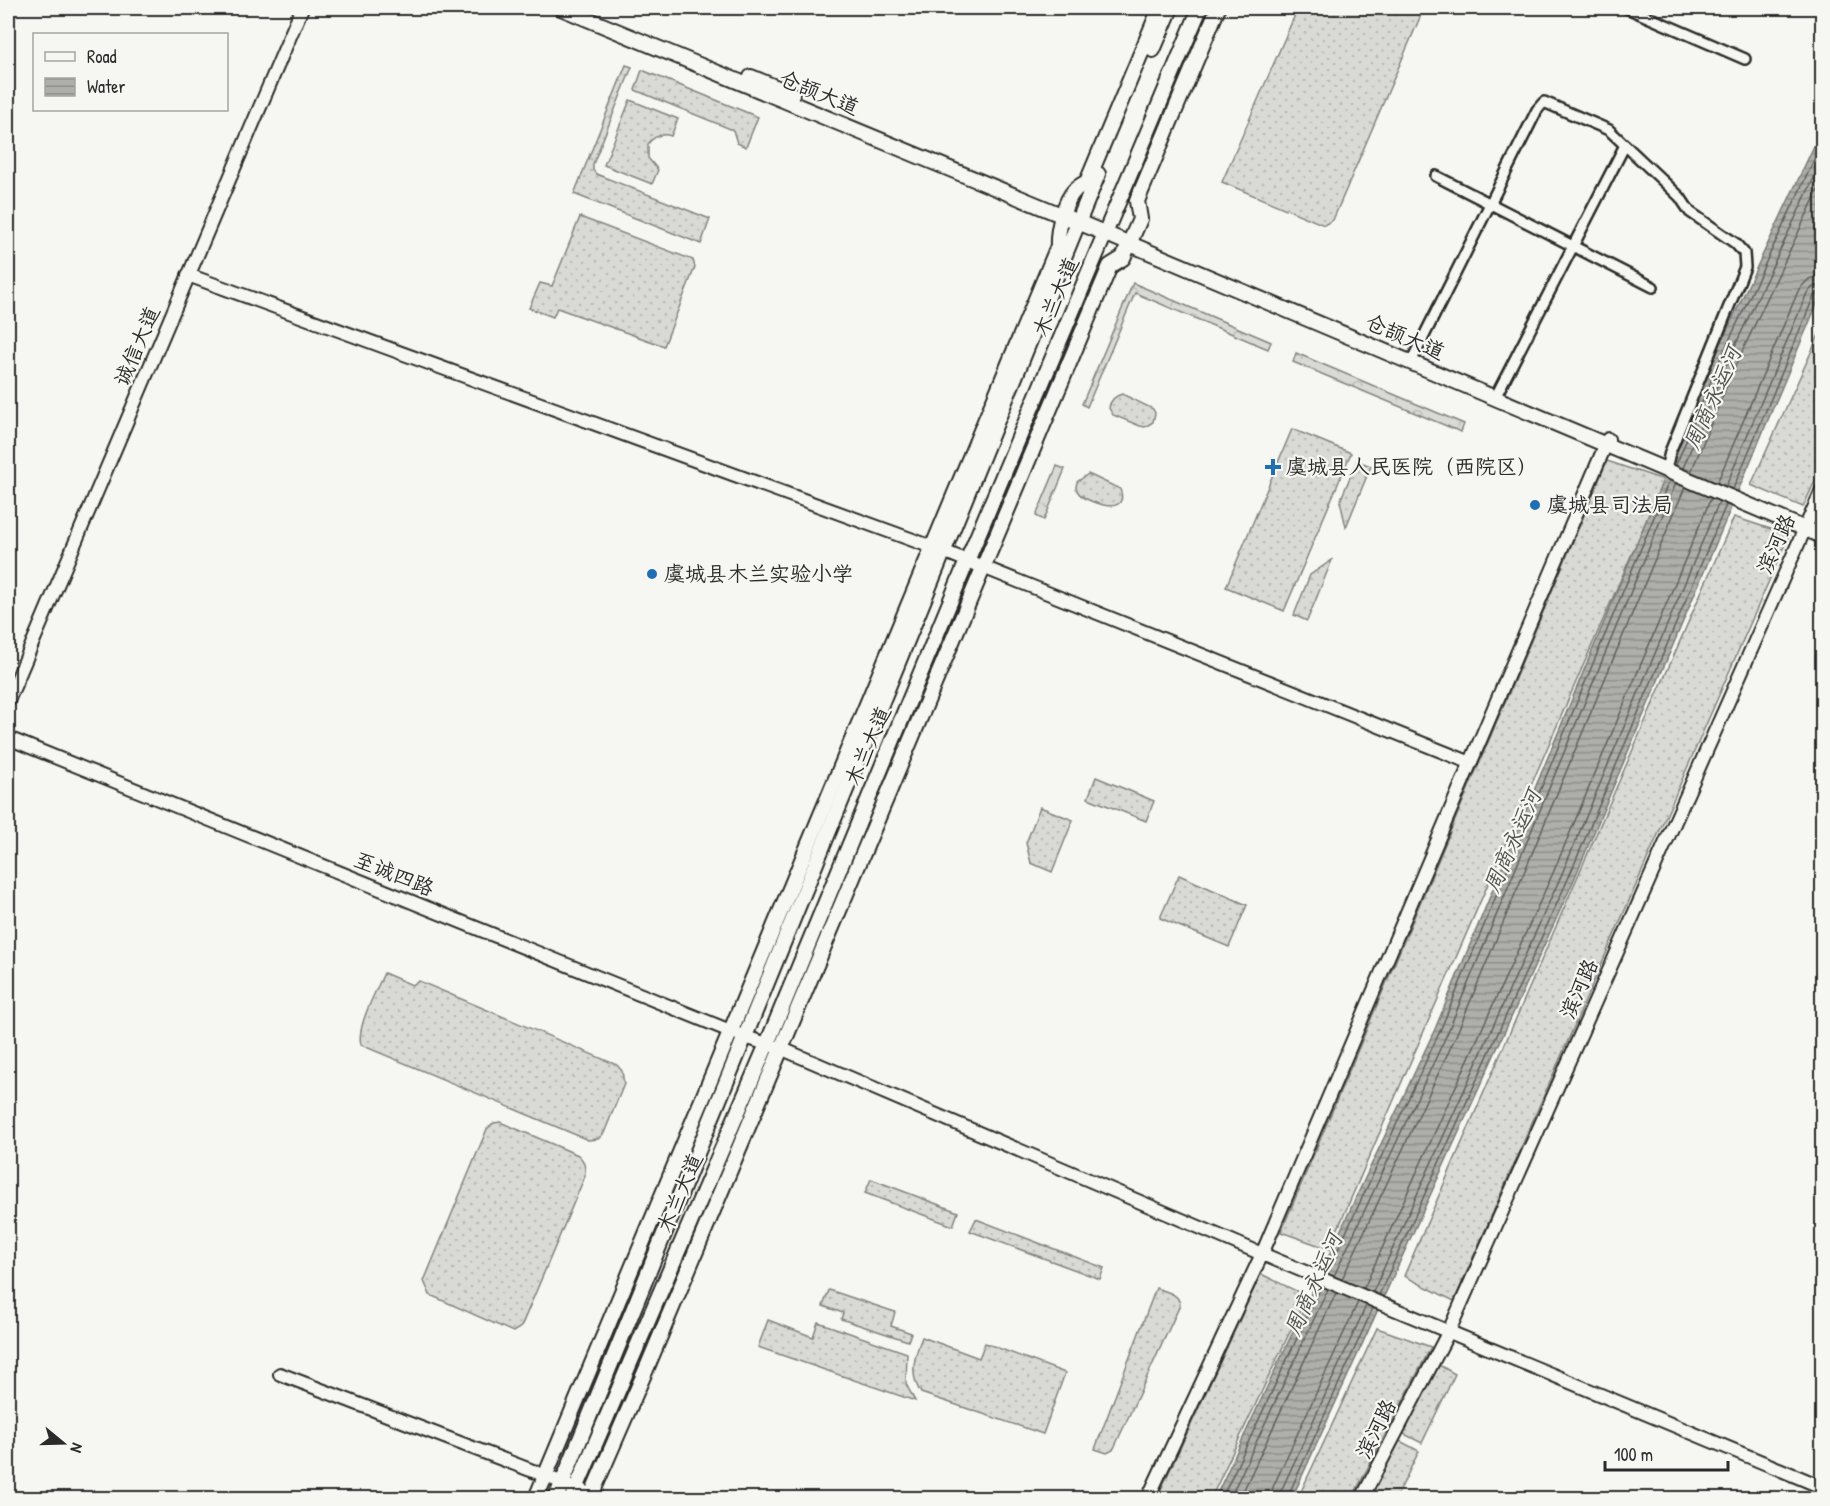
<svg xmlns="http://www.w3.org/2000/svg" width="1830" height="1506" font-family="'Patrick Hand','LXGW WenKai TC',sans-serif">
<defs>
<pattern id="grass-dots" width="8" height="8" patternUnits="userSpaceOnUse" patternTransform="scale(1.5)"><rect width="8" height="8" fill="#d9d9d5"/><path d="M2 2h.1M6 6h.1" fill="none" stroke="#babab7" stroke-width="1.8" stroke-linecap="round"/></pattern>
<pattern id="forest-crowns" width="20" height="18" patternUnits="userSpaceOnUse" patternTransform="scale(1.5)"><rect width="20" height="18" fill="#d9d9d5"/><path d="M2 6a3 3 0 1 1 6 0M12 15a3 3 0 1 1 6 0" fill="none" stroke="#babab7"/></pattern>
<pattern id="water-rules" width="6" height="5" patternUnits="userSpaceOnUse" patternTransform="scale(1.5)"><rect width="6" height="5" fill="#aeaeab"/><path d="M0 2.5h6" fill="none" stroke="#8e8e8b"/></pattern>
</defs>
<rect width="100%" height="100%" fill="#f6f6f2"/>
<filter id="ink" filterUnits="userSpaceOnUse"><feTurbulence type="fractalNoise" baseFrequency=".0167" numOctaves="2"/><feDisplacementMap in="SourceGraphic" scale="12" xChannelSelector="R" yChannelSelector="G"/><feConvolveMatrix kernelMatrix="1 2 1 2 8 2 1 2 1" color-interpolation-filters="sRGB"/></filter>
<g filter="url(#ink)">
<!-- grass -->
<g fill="url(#grass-dots)" stroke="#828280" stroke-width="1.5">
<path d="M 1298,8 L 1424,8 L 1333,220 L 1324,225 L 1222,182 Z"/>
<path d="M 626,65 L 632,67 L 593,164 L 593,170 L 596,174 L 710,219 L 701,244 L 574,194 Z"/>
<path d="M 642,70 L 758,117 L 746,147 L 737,143 L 733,130 L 635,90 Z"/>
<path d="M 630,100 L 678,119 L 671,136 C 662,133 654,136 648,144 L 648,158 L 658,170 L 652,184 L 604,165 Z"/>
<path d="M 580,217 L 693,260 L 695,267 L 664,346 L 557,308 L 553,317 L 529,308 L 540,283 L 552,286 Z"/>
<path d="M 1822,328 L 1822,466 L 1803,507 L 1751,485 Z"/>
<path d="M 1122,394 L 1153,409 L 1155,413 L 1153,422 L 1145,427 L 1140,426 L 1113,415 L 1109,408 C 1110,400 1114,396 1122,394 Z"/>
<path d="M 1292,429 L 1351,453 L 1284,611 L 1226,587 Z"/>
<path d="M 1357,461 L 1371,466 L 1346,527 L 1340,501 Z"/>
<path d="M 1607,461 L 1664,480 L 1329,1249 L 1281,1232 Z"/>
<path d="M 1088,474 L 1120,489 C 1131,518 1085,503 1078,492 C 1075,488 1076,487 1077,482 Z"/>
<path d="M 1734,517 L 1789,535 L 1454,1301 L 1404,1276 Z"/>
<path d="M 1332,560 L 1307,621 L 1294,615 L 1310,575 Z"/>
<path d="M 1096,777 L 1154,801 L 1146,821 L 1088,798 Z"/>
<path d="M 1040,807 L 1073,820 L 1052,872 L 1031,863 L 1026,843 Z"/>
<path d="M 1179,875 L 1247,905 L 1229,947 L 1160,918 Z"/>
<path d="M 384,973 L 412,985 L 419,981 L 617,1065 L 622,1071 L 624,1084 L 604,1133 L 598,1139 L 588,1140 L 361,1045 C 356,1027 376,991 384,973 Z"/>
<path d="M 500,1122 L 578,1155 C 585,1161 585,1167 585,1176 L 521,1327 L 513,1332 L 430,1295 L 424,1281 L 487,1129 L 494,1123 Z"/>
<path d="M 871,1179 L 958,1212 L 953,1226 L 865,1193 Z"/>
<path d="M 976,1219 L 1104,1268 L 1100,1279 L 970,1231 Z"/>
<path d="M 1261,1274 L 1307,1296 L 1211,1498 L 1157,1498 Z"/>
<path d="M 1156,1288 C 1166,1292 1179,1293 1180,1305 L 1115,1446 L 1113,1450 L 1107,1453 L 1095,1449 Z"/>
<path d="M 829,1290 L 895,1312 L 891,1326 L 911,1333 L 908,1341 L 841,1319 L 843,1313 L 823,1306 Z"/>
<path d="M 768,1320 L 813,1337 L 818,1322 L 907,1353 L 906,1384 L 915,1401 L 758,1347 Z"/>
<path d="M 1377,1328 L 1431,1347 L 1352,1498 L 1298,1498 Z"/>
<path d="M 922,1337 L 979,1358 L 985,1343 L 1065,1373 L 1043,1434 L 921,1393 C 909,1375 914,1357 922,1337 Z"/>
<path d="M 1439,1365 L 1455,1374 L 1422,1443 L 1402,1433 Z"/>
<path d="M 1398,1440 L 1419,1451 L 1396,1498 L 1368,1498 Z"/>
</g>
<!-- forest -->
<g fill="url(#forest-crowns)" stroke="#828280" stroke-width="1.5">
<path d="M 1133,283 L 1271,342 L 1268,349 L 1135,293 L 1087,407 L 1082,404 Z"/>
<path d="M 1296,353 L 1464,424 L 1461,432 L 1293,362 Z"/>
<path d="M 1057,466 L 1065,469 L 1044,520 L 1036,516 Z"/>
</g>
<!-- water -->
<path fill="url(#water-rules)" stroke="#7a7a78" stroke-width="1.5" d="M 1822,129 L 1822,292 L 1573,882 L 1292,1498 L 1215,1498 L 1435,1029 L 1712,362 Z"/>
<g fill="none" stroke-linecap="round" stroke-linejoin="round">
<!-- shore -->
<g stroke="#5f5f5e" stroke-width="1.5">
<path d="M 1676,465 L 1718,364 L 1822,143"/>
<path d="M 1683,468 L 1725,367 L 1822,161"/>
<path d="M 1691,472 L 1733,371 L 1822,182"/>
<path d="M 1717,483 L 1799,289 L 1809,279 L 1822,275"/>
<path d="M 1726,486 L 1807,293 L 1813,287 L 1822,285"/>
<path d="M 1733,489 L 1814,296 L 1818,293 L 1822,292"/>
<path d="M 1327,1273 L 1440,1031 L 1669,481"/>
<path d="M 1334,1276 L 1447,1034 L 1676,483"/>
<path d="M 1342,1279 L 1455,1038 L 1685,487"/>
<path d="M 1364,1288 L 1553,873 L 1711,498"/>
<path d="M 1373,1292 L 1561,876 L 1719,502"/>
<path d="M 1379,1295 L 1568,879 L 1726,505"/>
<path d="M 1222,1498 L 1321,1287"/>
<path d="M 1230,1498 L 1328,1289"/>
<path d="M 1240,1498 L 1336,1293"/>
<path d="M 1270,1498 L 1273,1487 L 1358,1302"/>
<path d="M 1279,1498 L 1281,1491 L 1366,1306"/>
<path d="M 1287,1498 L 1373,1308"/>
</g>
<defs>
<g id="street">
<path d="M 1627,8 L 1745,59"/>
<path d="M 1436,176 L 1653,287"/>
<path d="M 1411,362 L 1537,110 L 1544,102 L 1609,130 L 1680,197 L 1690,212 L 1735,243 L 1744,253 L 1745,267 L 1670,452 L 1667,465"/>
<path d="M 1498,392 L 1625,145"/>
</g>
<g id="secondary">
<path d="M 188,275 L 943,551 L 1471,763"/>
<path d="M 8,701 L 302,8"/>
<path d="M 8,738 L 745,1037 L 780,1048 L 1262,1254 L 1822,1487"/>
<path d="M 280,1374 L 546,1476 L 599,1498"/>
<path d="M 1148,1498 L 1262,1254 L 1608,439"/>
<path d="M 1362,1498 L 1449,1331 L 1822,490"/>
</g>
<g id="primary">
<path d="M 561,8 L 1078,222 L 1822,536"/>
<path d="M 1153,50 L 1171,8"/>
<path d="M 751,77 L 792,94"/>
<path d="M 536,1498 L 1058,246 C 1057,231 1064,201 1075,190 C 1078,187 1083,184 1087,182 L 1160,8"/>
<path d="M 556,1498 L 1098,174"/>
<path d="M 572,1498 L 767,1044 L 967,561 L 1200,8"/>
<path d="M 590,1498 L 648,1365 L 1110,266 L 1123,258 L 1140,219 L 1137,201 L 1218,8"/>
</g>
</defs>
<!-- street casing -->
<use href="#street" stroke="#2b2b2b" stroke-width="14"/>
<!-- secondary casing -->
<use href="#secondary" stroke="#2b2b2b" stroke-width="16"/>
<!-- primary casing -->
<use href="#primary" stroke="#2b2b2b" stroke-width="18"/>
<!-- street -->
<use href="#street" stroke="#f6f6f2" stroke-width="9"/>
<!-- secondary -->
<use href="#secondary" stroke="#f6f6f2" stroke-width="12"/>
<!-- primary -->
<use href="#primary" stroke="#f6f6f2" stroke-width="14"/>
</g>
</g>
<!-- markers -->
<g fill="#1f6fb2" stroke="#f6f6f2" stroke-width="2">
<path d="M1270 458h6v6h6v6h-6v6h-6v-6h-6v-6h6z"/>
<circle cx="1535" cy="505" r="6"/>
<circle cx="652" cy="574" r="6"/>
</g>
<g text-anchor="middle" stroke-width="4.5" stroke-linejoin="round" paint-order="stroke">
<!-- street labels -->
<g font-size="21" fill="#2b2b2b" stroke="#f6f6f2">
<text transform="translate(819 93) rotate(22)" y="7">仓颉大道</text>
<text transform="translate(1056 297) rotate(-67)" y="7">木兰大道</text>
<text transform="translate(1405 337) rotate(23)" y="7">仓颉大道</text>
<text transform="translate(137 346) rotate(-67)" y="7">诚信大道</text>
<text transform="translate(1776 544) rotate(-66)" y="7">滨河路</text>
<text transform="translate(868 746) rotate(-67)" y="7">木兰大道</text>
<text transform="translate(394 874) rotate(22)" y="7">至诚四路</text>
<text transform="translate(1579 989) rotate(-66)" y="7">滨河路</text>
<text transform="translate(680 1193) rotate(-67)" y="7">木兰大道</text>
<text transform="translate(1376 1429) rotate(-63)" y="7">滨河路</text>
</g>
<!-- poi labels -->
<g font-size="21" fill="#2b2b2b" stroke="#f6f6f2" text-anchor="start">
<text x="1286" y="474">虞城县人民医院（西院区）</text>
<text x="1547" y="512">虞城县司法局</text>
<text x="664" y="581">虞城县木兰实验小学</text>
</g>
<!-- water labels -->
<g font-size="22" font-style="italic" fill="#525251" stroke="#f6f6f2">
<text transform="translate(1712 398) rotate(-66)" y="8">周商永运河</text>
<text transform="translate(1512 841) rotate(-66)" y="8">周商永运河</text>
<text transform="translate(1313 1284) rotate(-66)" y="8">周商永运河</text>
</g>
</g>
<!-- margin -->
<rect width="1830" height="1506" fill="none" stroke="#f6f6f2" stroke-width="30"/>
<rect x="15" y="15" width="1800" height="1476" fill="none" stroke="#2b2b2b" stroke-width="2" filter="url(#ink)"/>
<!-- legend -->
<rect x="33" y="33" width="195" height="78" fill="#f6f6f2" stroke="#a5a5a2" stroke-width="1.5"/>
<rect x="45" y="52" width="30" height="9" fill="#f6f6f2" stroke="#a5a5a2" stroke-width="1.5"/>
<text x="87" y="63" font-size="18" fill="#2b2b2b">Road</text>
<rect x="45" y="78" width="30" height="18" fill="url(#water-rules)" stroke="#a5a5a2" stroke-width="1.5"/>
<text x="87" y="93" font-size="18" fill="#2b2b2b">Water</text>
<!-- north arrow -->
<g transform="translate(63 1443) rotate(109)" stroke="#f6f6f2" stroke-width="4.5" paint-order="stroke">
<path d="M0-4.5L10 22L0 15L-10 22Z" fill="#2b2b2b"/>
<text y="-9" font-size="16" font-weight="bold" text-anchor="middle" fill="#2b2b2b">N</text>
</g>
<!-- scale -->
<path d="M1605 1461v9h123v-9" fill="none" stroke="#2b2b2b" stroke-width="3"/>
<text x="1614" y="1461" font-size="18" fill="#2b2b2b" stroke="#f6f6f2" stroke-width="4.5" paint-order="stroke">100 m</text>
</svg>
